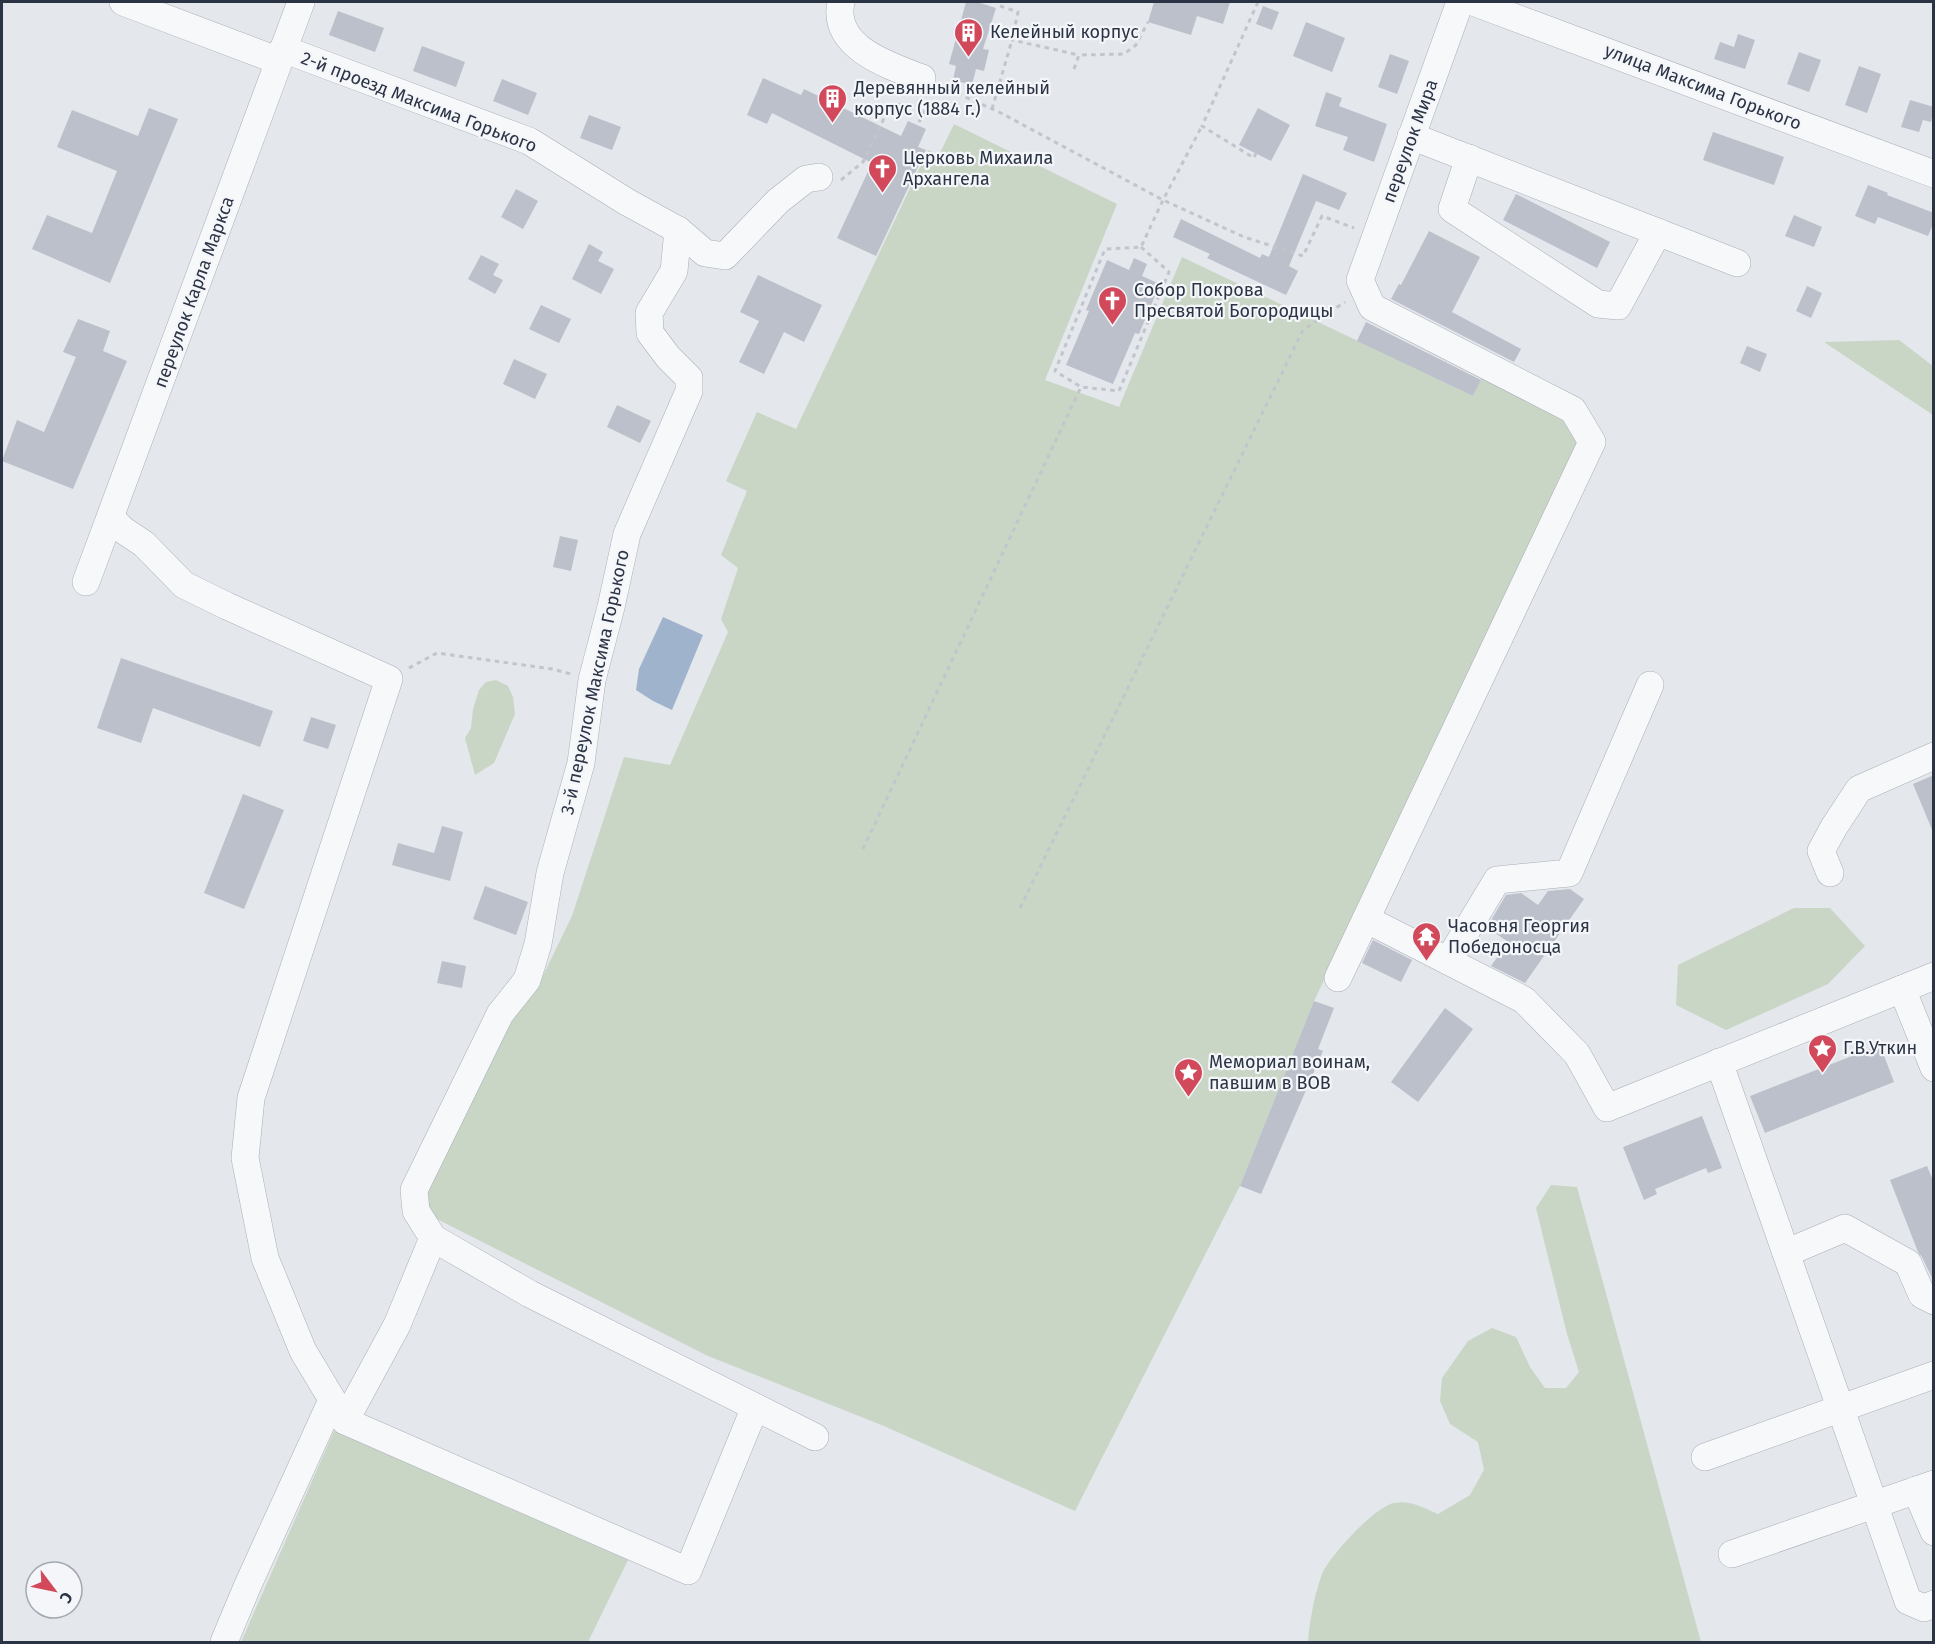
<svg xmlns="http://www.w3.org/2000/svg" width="1935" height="1644" font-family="'Fira Sans',sans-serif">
<rect width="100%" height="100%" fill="#e4e7ec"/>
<!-- green -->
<g fill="#c9d6c5">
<path d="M 954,124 L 1117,204 L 1045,380 L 1119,407 L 1182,257 L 1473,396 L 1484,373 L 1571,418 L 1584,438 L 1314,1001 L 1240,1186 L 1075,1511 L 884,1426 L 708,1356 L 437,1219 L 426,1209 L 424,1189 L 501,1027 L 534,994 L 572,916 L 624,757 L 670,765 L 728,632 L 721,619 L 738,568 L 721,555 L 747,491 L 726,481 L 757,412 L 796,429 L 928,150 L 939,155 Z"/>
<path d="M 1899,340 L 1933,366 L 1933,415 L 1824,342 Z"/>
<path d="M 496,680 L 508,686 L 513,697 L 515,714 L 494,763 L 475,775 L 465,738 L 471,728 L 473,709 L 479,690 L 486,682 Z"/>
<path d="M 1794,908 L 1830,908 L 1865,946 L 1828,984 L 1726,1030 L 1676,1005 L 1678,965 Z"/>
<path d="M 1551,1185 L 1577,1187 L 1701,1642 L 1308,1642 C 1310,1619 1314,1596 1322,1574 C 1329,1557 1375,1506 1394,1503 C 1410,1500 1424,1508 1438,1514 L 1470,1495 L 1484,1470 L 1478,1442 L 1450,1424 L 1440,1401 L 1442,1378 L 1468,1341 L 1492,1328 L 1516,1337 L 1530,1367 L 1545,1388 L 1566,1388 L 1579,1372 L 1567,1334 L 1536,1208 Z"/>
<path d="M 334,1431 L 628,1560 L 588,1642 L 241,1642 Z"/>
</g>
<!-- water -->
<path fill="#9fb4cc" d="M 663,617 L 703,635 L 672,710 L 653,701 L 636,690 L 639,669 Z"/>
<!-- building -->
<g fill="#bbc0ca">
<path d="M 966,2 L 977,2 L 996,8 L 983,49 L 989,50 L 984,71 L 976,69 L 972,85 L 953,80 L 956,66 L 949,64 Z"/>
<path d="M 1154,2 L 1230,2 L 1223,24 L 1197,16 L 1191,35 L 1148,22 Z"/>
<path d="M 1263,6 L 1279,12 L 1272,30 L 1256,24 Z"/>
<path d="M 338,11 L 384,28 L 375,52 L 329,35 Z"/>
<path d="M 1306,22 L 1345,38 L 1332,72 L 1293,56 Z"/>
<path d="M 1738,34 L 1755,40 L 1745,69 L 1714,59 L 1720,42 L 1734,47 Z"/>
<path d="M 422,46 L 465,62 L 456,87 L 413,71 Z"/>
<path d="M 1799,52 L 1821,60 L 1809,92 L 1787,84 Z"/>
<path d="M 1390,54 L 1409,61 L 1397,94 L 1378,87 Z"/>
<path d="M 1859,66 L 1881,74 L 1867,113 L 1845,105 Z"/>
<path d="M 763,78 L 801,95 L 804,89 L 901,136 L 908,121 L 926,129 L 918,147 L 926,150 L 876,256 L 837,238 L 872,163 L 772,113 L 767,124 L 747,115 Z"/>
<path d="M 502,79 L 537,93 L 528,115 L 493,101 Z"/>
<path d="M 1326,92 L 1342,98 L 1339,106 L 1387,124 L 1374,162 L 1343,150 L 1348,137 L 1315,126 Z"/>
<path d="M 1910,100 L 1934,107 L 1931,122 L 1923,120 L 1919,132 L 1901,127 Z"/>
<path d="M 149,108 L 178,119 L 110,283 L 32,249 L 47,215 L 92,233 L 117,171 L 57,147 L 72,110 L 138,136 Z"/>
<path d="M 1258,108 L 1290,125 L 1271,161 L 1239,145 Z"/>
<path d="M 589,115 L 621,127 L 612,150 L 580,138 Z"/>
<path d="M 1713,132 L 1784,157 L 1774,185 L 1703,160 Z"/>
<path d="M 1303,174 L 1347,193 L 1339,210 L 1316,201 L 1289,266 L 1298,271 L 1286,295 L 1207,258 L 1210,254 L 1173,237 L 1181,219 L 1260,258 L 1262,254 L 1269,257 Z"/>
<path d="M 1868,185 L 1888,193 L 1887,195 L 1934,213 L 1934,222 L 1928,236 L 1878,217 L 1875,224 L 1855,216 Z"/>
<path d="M 516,189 L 538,201 L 523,229 L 501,217 Z"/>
<path d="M 1516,194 L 1610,242 L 1597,268 L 1503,220 Z"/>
<path d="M 1794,215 L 1822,227 L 1814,247 L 1785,236 Z"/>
<path d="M 1429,231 L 1480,257 L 1452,312 L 1521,349 L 1514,362 L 1391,299 L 1399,284 L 1401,285 Z"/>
<path d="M 589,244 L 603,252 L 598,261 L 614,269 L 601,294 L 572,279 Z"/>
<path d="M 481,255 L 499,264 L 493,275 L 503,280 L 495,294 L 468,279 Z"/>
<path d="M 1134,258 L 1147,264 L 1142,276 L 1160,284 L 1139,334 L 1135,333 L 1113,384 L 1066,365 L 1089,311 L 1086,310 L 1107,260 L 1129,270 Z"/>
<path d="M 758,275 L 822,305 L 804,342 L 784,332 L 764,374 L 739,362 L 759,321 L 740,312 Z"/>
<path d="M 1807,286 L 1822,293 L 1811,318 L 1796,311 Z"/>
<path d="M 541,305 L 571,319 L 559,343 L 529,329 Z"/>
<path d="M 78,319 L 110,331 L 103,351 L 127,361 L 73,489 L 2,461 L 17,420 L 44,432 L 76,357 L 63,352 Z"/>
<path d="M 1366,322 L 1481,380 L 1473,396 L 1357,341 Z"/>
<path d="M 1747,346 L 1767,354 L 1760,372 L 1740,363 Z"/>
<path d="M 514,359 L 547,374 L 535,399 L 503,384 Z"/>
<path d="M 617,405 L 651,421 L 640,443 L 607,427 Z"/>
<path d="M 560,536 L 578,540 L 571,571 L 553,567 Z"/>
<path d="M 121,658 L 273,711 L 260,747 L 153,708 L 141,743 L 97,728 Z"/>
<path d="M 311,717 L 336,725 L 328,749 L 303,741 Z"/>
<path d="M 1934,775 L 1934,832 L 1933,832 L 1913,784 Z"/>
<path d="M 243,794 L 284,810 L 244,909 L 204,893 Z"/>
<path d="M 442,826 L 463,832 L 450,881 L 392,865 L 398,843 L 434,853 Z"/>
<path d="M 485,886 L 528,902 L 516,935 L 473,919 Z"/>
<path d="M 1570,889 L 1584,899 L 1525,983 L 1491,966 L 1508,942 L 1487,927 L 1506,895 L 1521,893 L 1538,905 L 1548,891 Z"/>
<path d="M 1373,940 L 1412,960 L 1401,982 L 1362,963 Z"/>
<path d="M 442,961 L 466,966 L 462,988 L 437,983 Z"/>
<path d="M 1314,1001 L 1334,1008 L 1318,1049 L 1323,1051 L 1261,1194 L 1240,1186 Z"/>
<path d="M 1445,1008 L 1473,1029 L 1418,1102 L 1391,1082 Z"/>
<path d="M 1880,1045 L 1894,1082 L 1765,1133 L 1750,1096 Z"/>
<path d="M 1702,1116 L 1722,1168 L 1708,1173 L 1706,1168 L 1655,1189 L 1657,1194 L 1644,1200 L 1623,1147 Z"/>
<path d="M 1927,1166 L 1934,1183 L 1934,1282 L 1922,1257 L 1918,1252 L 1890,1180 Z"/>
</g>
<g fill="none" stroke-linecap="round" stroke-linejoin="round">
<defs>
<g id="minor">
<path d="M 123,2 L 279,61"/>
<path d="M 841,2 C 831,47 889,66 922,78"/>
<path d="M 1473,2 L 1934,174"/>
<path d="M 283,49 L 529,141 L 627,202 L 678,230 L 705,253 L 725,256 L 778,201 L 806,179 L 819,177"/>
<path d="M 1411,136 L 1737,263"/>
<path d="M 1469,158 L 1452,209 L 1598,304 L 1618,306 L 1658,232"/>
<path d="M 678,230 L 674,271 L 649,313 L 650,333 L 668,357 L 689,378 L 689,391 L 627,534 L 611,607 L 592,680 L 581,763 L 550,873 L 538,944 L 527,980 L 500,1014 L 414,1190 L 416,1211 L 433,1238 L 530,1294 L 815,1437"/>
<path d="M 111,518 L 123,530 L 144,544 L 184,585 L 227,606 L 389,679 L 251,1098 L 245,1158 L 265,1258 L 303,1351 L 345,1421 L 688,1571 L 755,1407"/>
<path d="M 86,582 L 301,2"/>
<path d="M 1830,873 L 1821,851 L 1834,827 L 1859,789 L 1934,756"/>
<path d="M 1366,919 L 1524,1000 L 1577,1054 L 1607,1108 L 1934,976"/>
<path d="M 1448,961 L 1497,880 L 1569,873 L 1650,685"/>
<path d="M 1338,978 L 1592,442 L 1573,410 L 1372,307 L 1360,280 L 1460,2"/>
<path d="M 1902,989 L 1934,1068"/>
<path d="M 1719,1062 L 1908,1601 L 1924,1608 L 1934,1604"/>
<path d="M 1786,1253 L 1845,1228 L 1908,1263 L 1922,1295 L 1934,1301"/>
<path d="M 345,1421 L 397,1325 L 433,1238"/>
<path d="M 1705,1457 L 1934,1375"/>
<path d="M 1916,1490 L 1934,1532"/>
<path d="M 1732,1554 L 1934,1484"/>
<path d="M 224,1642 L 247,1587 L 332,1400"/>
</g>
</defs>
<!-- minor casing -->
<use href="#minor" stroke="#a9aeb7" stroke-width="28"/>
<!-- path -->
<g stroke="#c2c5cb" stroke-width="3" stroke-dasharray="4.5 4.5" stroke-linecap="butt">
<path d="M 1000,6 L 1018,12 L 1012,40 L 1079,55"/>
<path d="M 1074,69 L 1079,55 L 1124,54 L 1136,45 L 1148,22"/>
<path d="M 941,86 L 1001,113 L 1163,200 L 1244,237 L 1303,256 L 1322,216 L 1354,228"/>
<path d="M 992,109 L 1012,40"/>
<path d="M 919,122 L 930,100"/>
<path d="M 1256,153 L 1254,158 L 1202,126 L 1258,2"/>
<path d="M 841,180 L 863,162 L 890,106 L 903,104 L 926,107"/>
<path d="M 1141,247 L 1169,272 L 1119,391 L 1081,387 L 1055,371 L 1105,249 L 1141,247 L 1163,200 L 1202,126"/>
<path d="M 409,668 L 437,653 L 552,669 L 571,674"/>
<path d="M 863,849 L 1081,387"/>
<path d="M 1020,908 L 1303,330 L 1345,302"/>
</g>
<!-- minor -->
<use href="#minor" stroke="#f7f8fa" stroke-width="27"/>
</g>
<!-- icons -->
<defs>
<symbol id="building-pin" viewBox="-11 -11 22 30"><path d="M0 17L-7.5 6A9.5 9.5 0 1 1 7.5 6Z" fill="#d1495b" stroke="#f4f6f9"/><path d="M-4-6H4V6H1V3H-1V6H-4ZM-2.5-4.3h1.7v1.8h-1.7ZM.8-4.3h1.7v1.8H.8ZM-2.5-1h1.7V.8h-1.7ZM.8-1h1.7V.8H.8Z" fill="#fff"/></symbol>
<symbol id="church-pin" viewBox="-11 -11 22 30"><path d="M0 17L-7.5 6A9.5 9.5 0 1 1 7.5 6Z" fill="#d1495b" stroke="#f4f6f9"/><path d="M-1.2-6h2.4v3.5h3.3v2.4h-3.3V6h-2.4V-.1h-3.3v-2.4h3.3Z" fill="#fff"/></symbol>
<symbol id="temple-pin" viewBox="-11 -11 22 30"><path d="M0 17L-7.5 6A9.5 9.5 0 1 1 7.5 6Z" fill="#d1495b" stroke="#f4f6f9"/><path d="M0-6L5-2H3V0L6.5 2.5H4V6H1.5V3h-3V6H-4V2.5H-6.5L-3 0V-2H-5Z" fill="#fff"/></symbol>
<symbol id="sight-pin" viewBox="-11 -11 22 30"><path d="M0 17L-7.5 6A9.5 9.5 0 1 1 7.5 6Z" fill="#d1495b" stroke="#f4f6f9"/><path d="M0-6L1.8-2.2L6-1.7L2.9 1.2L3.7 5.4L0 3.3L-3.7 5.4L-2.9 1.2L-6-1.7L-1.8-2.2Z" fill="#fff"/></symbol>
</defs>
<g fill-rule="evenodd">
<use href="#building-pin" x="952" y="16" width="33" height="45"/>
<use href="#building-pin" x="816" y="82" width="33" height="45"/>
<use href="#church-pin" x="866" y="152" width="33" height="45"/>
<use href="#church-pin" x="1096" y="284" width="33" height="45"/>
<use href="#temple-pin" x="1410" y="920" width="33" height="45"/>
<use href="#sight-pin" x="1806" y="1032" width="33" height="45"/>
<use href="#sight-pin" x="1172" y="1056" width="33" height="45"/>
</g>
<g text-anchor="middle" stroke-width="4.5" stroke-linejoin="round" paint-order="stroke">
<!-- poi labels -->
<g font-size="18" fill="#2b3445" stroke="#f4f6f9" text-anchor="start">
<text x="990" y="38">Келейный корпус</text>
<text x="854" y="94">Деревянный келейный<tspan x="854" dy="21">корпус (1884 г.)</tspan></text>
<text x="903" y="164">Церковь Михаила<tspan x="903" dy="21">Архангела</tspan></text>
<text x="1134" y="296">Собор Покрова<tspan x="1134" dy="21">Пресвятой Богородицы</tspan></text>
<text x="1448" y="932">Часовня Георгия<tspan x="1448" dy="21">Победоносца</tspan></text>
<text x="1843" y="1054">Г.В.Уткин</text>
<text x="1209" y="1068">Мемориал воинам,<tspan x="1209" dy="21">павшим в ВОВ</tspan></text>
</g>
<!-- street labels -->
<g font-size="18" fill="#2b3445" stroke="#f4f6f9">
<text transform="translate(1703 87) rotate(21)" y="6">улица Максима Горького</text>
<text transform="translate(419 102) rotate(21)" y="6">2-й проезд Максима Горького</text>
<text transform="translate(1410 141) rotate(-70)" y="6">переулок Мира</text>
<text transform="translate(194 292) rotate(-70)" y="6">переулок Карла Маркса</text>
<text transform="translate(595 682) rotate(-78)" y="6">3-й переулок Максима Горького</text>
</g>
</g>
<!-- border -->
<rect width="1935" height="1644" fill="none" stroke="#2b3445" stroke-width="6"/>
<!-- north arrow -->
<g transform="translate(54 1590) rotate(122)"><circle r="28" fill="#f4f6f9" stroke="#a4a8b1" stroke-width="1.5"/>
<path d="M0-4.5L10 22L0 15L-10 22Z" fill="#d1495b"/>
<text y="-9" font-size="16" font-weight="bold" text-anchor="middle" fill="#2b3445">С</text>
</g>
</svg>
